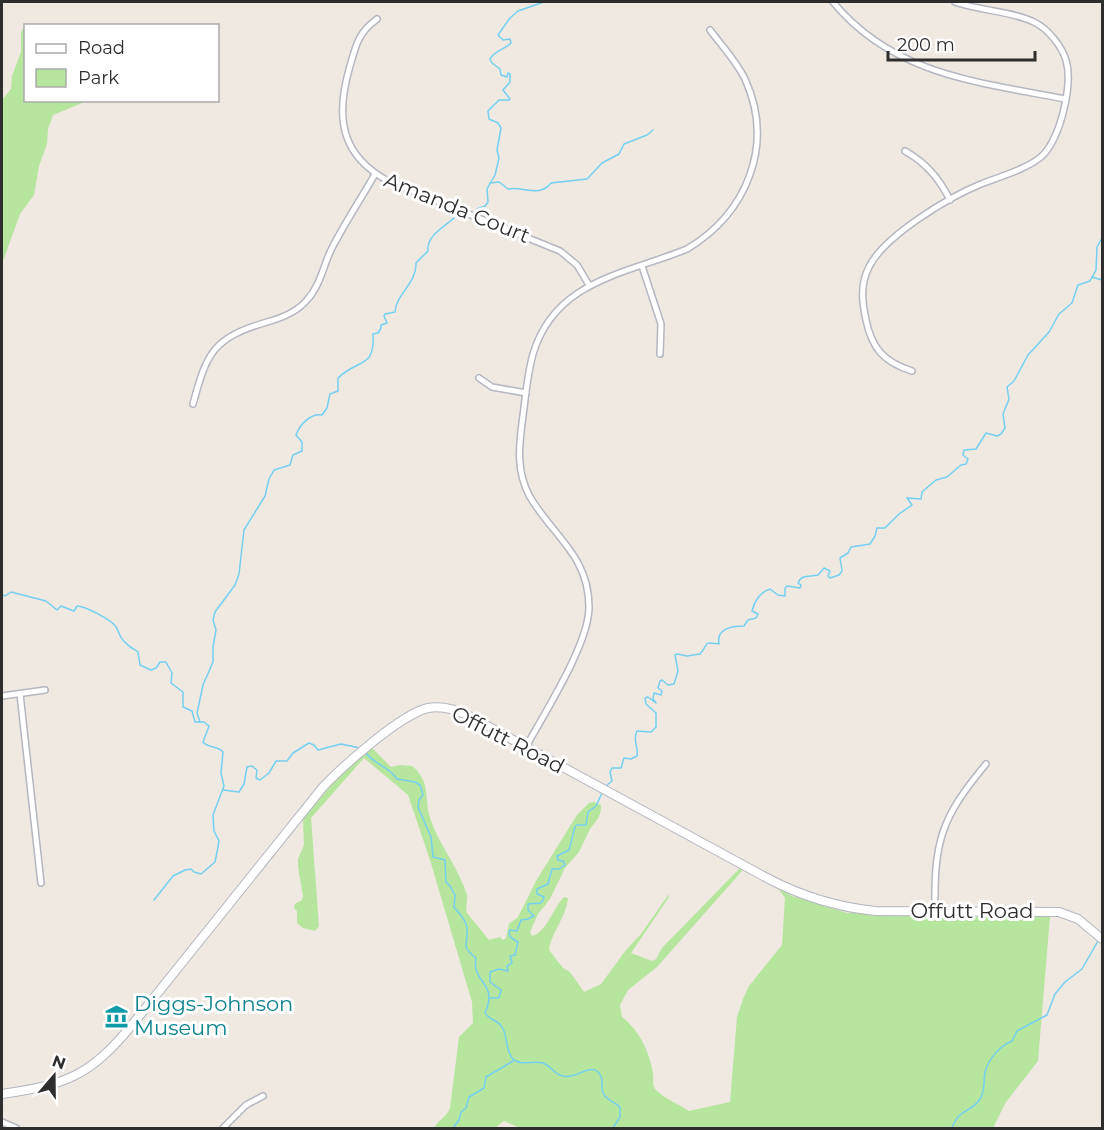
<svg xmlns="http://www.w3.org/2000/svg" width="1104" height="1130" font-family="Montserrat,sans-serif">
<rect width="100%" height="100%" fill="#efe9e1"/>
<!-- green -->
<g fill="#b6e59e">
<path d="M 25,26 L 26,100 L 87,101 L 53,115 L 48,129 L 47,144 L 39,166 L 34,195 L 20,214 L 2,264 L 2,100 L 11,89 L 12,76 L 21,52 L 21,32 Z"/>
<path d="M 372,748 L 391,767 L 400,765 L 412,766 C 431,781 424,798 430,818 C 439,845 459,868 467,895 C 468,901 465,907 467,913 L 489,940 L 500,937 L 503,940 L 506,938 L 509,924 L 518,917 L 536,881 L 577,815 L 589,803 L 594,802 L 601,805 L 601,809 L 599,817 L 590,829 L 579,852 L 565,868 L 550,899 L 538,914 L 530,932 L 532,936 C 547,932 553,908 564,897 L 568,898 C 566,918 552,931 549,950 L 563,968 L 570,972 L 584,992 L 601,984 L 626,950 L 641,934 L 669,894 L 669,897 L 631,953 L 652,961 L 656,959 L 662,948 L 740,868 L 742,871 L 657,967 L 628,990 L 620,1005 L 622,1017 C 639,1030 650,1052 653,1074 C 654,1080 651,1086 657,1091 C 665,1099 679,1104 689,1111 L 730,1102 L 737,1017 L 743,999 L 749,986 L 782,945 L 785,898 L 778,888 L 792,896 L 847,913 L 866,912 L 938,917 L 1050,917 L 1038,1061 L 1006,1102 L 993,1128 L 520,1128 L 504,1121 L 495,1128 L 434,1128 C 438,1120 447,1117 450,1108 L 459,1037 L 473,1023 L 472,1002 L 430,860 L 408,795 L 364,758 L 311,818 L 319,926 L 315,931 L 303,928 L 297,923 L 297,911 L 294,908 L 295,904 L 302,900 L 303,896 L 298,867 L 298,859 L 304,845 L 303,819 L 340,775 Z"/>
</g>
<g fill="none" stroke-linecap="round" stroke-linejoin="round">
<!-- stream -->
<g stroke="#75cff0" stroke-width="1.5">
<path d="M 490,183 L 499,182 L 508,189 C 523,186 540,198 551,183 L 587,179 L 602,163 L 619,154 L 624,144 L 647,135 L 653,130"/>
<path d="M 477,209 L 485,206 L 488,202 L 487,189 L 495,175 L 499,158 L 497,150 L 501,128 L 498,123 L 489,119 L 488,111 L 499,100 L 509,100 L 510,99 L 503,90 L 510,82 L 510,74 L 508,73 L 507,77 L 501,75 L 500,69 L 492,63 L 490,59 C 495,50 504,50 511,43 L 510,39 L 503,40 L 498,35 L 510,18 L 518,11 L 544,2"/>
<path d="M 1092,277 L 1102,280"/>
<path d="M 2,594 L 5,596 L 11,592 L 46,601 L 57,610 L 61,606 L 74,611 L 77,606 C 85,606 112,620 116,627 C 120,633 119,638 126,643 C 129,647 134,649 138,652 L 140,665 L 151,670 L 156,668 L 160,662 L 166,662 L 172,673 L 171,683 L 183,692 L 183,707 L 192,711 L 195,722 L 204,722 L 209,726 L 203,742 C 209,749 217,745 223,752 L 221,773 L 224,786 L 213,815 L 214,831 L 219,841 L 218,847 L 215,862 L 201,874 L 194,872 L 191,869 L 185,870 L 173,876 L 154,900"/>
<path d="M 200,722 L 197,713 L 203,685 L 213,662 L 213,647 L 216,630 L 213,620 L 215,612 L 235,585 L 239,574 L 244,530 L 265,496 L 269,479 L 274,470 L 290,465 L 293,455 L 302,451 L 302,442 L 296,435 C 300,424 311,413 322,415 L 327,408 L 330,394 L 338,391 L 338,378 C 359,358 375,369 373,334 L 378,333 L 381,328 L 381,325 L 387,323 L 384,316 L 385,314 L 395,312 C 396,294 417,283 416,263 L 428,251 C 426,236 444,227 454,218"/>
<path d="M 366,753 C 375,765 390,767 397,779 L 415,782 L 420,785 L 423,795 L 419,800 L 418,807 L 431,837 L 433,857 L 445,860 L 446,882 L 450,886 L 455,895 L 454,907 C 459,914 466,919 467,928 C 469,944 459,945 476,958 C 471,983 499,982 485,1013 C 489,1020 498,1020 502,1027 C 508,1037 505,1048 512,1058 C 520,1067 533,1060 543,1063 C 554,1068 557,1079 571,1076 C 579,1075 590,1066 597,1071 C 605,1077 600,1085 603,1093 C 606,1100 615,1102 620,1107 L 620,1117 L 613,1128"/>
<path d="M 606,786 L 612,781 L 610,772 L 612,768 L 621,768 L 624,758 L 631,759 L 637,756 C 639,747 632,740 637,731 L 651,732 L 656,727 L 656,713 L 646,704 L 645,698 L 648,697 L 656,703 L 653,699 L 654,693 L 661,695 L 662,691 L 658,688 L 660,681 L 662,680 L 668,685 L 674,684 L 678,671 L 675,655 L 677,654 L 687,656 L 700,654 C 710,642 702,642 719,644 C 716,629 731,626 744,626 L 748,620 L 756,618 L 758,614 L 752,611 C 754,602 760,592 770,589 L 778,595 L 785,596 L 785,588 L 787,586 L 800,588 L 801,585 L 798,583 C 801,574 810,577 818,575 L 824,568 L 830,571 L 828,576 L 830,578 L 839,575 L 842,571 L 840,558 L 848,553 L 851,547 L 870,544 L 875,536 L 877,528 L 885,528 L 899,514 L 912,505 L 907,498 L 921,499 L 922,492 L 936,480 L 947,477 L 961,465 L 966,464 L 968,459 L 963,455 L 964,450 L 976,449 L 986,433 L 997,436 L 1001,434 L 1005,428 L 1003,414 L 1009,399 L 1007,387 L 1014,381 L 1028,355 L 1049,332 L 1059,314 L 1072,303 L 1078,285 L 1090,281 L 1096,270 L 1097,247 L 1102,238"/>
<path d="M 223,790 L 239,792 L 244,784 L 247,767 L 252,766 L 257,770 L 256,778 L 260,780 L 269,773 L 276,761 L 287,761 L 293,753 L 309,743 L 314,745 L 318,750 L 341,744 L 360,748"/>
<path d="M 490,998 L 499,998 L 501,990 L 490,982 L 490,972 L 499,969 L 508,971 L 507,966 L 512,963 L 510,956 L 515,955 L 518,942 L 510,937 L 509,932 L 510,930 L 517,931 L 521,920 L 528,919 L 534,916 L 528,910 L 528,904 C 535,902 542,907 544,897 L 537,894 L 537,889 L 548,884 L 552,869 L 559,869 L 565,865 L 563,861 L 558,860 L 557,856 L 569,850 L 575,827 L 577,825 L 586,825 L 588,812 L 596,806 L 602,793"/>
<path d="M 453,1128 L 459,1120 L 461,1112 L 466,1108 L 469,1097 L 484,1088 L 486,1077 L 513,1061"/>
<path d="M 952,1128 C 960,1107 970,1114 980,1099 C 986,1090 983,1081 985,1072 C 989,1058 1000,1046 1012,1041 L 1017,1031 L 1047,1015 L 1055,994 L 1065,982 L 1082,969 L 1098,941"/>
</g>
<defs>
<g id="street">
<path d="M 833,2 C 893,75 978,82 1065,99"/>
<path d="M 377,19 C 358,33 356,45 350,66 C 335,117 340,156 390,182 L 560,251 L 577,265 L 589,285"/>
<path d="M 905,151 C 926,163 939,178 950,200"/>
<path d="M 642,266 L 661,324 L 660,354"/>
<path d="M 912,371 C 884,362 872,349 866,320 C 862,302 860,284 869,267 C 884,236 949,197 981,184 C 999,177 1030,168 1043,155 C 1061,136 1073,84 1066,60 C 1061,45 1048,29 1034,22 C 1012,11 980,11 955,2"/>
<path d="M 479,378 L 492,387 L 526,393"/>
<path d="M 193,404 C 207,352 213,338 267,322 C 282,318 297,312 307,300 C 320,286 323,267 331,250 C 344,224 361,199 375,174"/>
<path d="M 20,694 L 41,883"/>
<path d="M 2,696 L 45,690"/>
<path d="M 526,747 C 545,712 589,644 589,607 C 589,556 553,536 530,497 C 514,468 520,439 524,408 C 526,390 528,372 533,354 C 555,280 626,274 687,249 C 747,213 775,145 745,79 C 736,61 722,46 710,30"/>
<path d="M 935,911 C 934,841 941,818 986,764"/>
<path d="M 2,1122 L 16,1128"/>
<path d="M 223,1128 L 246,1105 L 263,1096"/>
</g>
<path id="secondary" d="M 2,1094 C 67,1084 89,1077 132,1025 L 323,787 C 343,766 401,714 428,708 C 443,705 457,710 469,716 L 767,878 C 801,896 837,907 875,911 L 1059,912 L 1078,919 L 1102,939"/>
</defs>
<!-- street casing -->
<use href="#street" stroke="#b4b7c1" stroke-width="8"/>
<!-- secondary casing -->
<use href="#secondary" stroke="#b4b7c1" stroke-width="10"/>
<!-- street -->
<use href="#street" stroke="#fff" stroke-width="5"/>
<!-- secondary -->
<use href="#secondary" stroke="#fff" stroke-width="8"/>
</g>
<!-- icons -->
<defs>
<symbol id="museum-bare" viewBox="-9 -9 18 18"><path d="M0-6L6-3V-2H-6V-3ZM-5-1h2V3h-2ZM-1-1h2V3h-2ZM3-1h2V3H3ZM-6 4H6V6H-6Z" fill="#0f9aa8" stroke="#fff" stroke-width="2.5" paint-order="stroke"/></symbol>
</defs>
<g fill-rule="evenodd">
<use href="#museum-bare" x="100" y="1000" width="33" height="33"/>
</g>
<g text-anchor="middle" stroke-width="6" stroke-linejoin="round" paint-order="stroke">
<!-- street labels -->
<g font-size="21" fill="#2e2e2e" stroke="#fff">
<text transform="translate(457 208) rotate(22)" y="7">Amanda Court</text>
<text transform="translate(508 740) rotate(27)" y="7">Offutt Road</text>
<text x="972" y="918">Offutt Road</text>
</g>
<!-- culture labels -->
<g font-size="21" fill="#0d838f" stroke="#fff" text-anchor="start">
<text x="134" y="1011">Diggs-Johnson<tspan x="134" dy="24">Museum</tspan></text>
</g>
</g>
<!-- border -->
<rect width="1104" height="1130" fill="none" stroke="#2e2e2e" stroke-width="6"/>
<!-- legend -->
<rect x="24" y="24" width="195" height="78" fill="#ffffff" stroke="#ababab" stroke-width="1.5"/>
<rect x="36" y="44" width="30" height="9" fill="#ffffff" stroke="#ababab" stroke-width="1.5"/>
<text x="78" y="54" font-size="18" fill="#2e2e2e">Road</text>
<rect x="36" y="69" width="30" height="18" fill="#b6e59e" stroke="#ababab" stroke-width="1.5"/>
<text x="78" y="84" font-size="18" fill="#2e2e2e">Park</text>
<!-- north arrow -->
<g transform="translate(54 1076) rotate(20)" stroke="#ffffff" stroke-width="4.5" paint-order="stroke">
<path d="M0-4.5L10 22L0 15L-10 22Z" fill="#2e2e2e"/>
<text y="-9" font-size="16" font-weight="bold" text-anchor="middle" fill="#2e2e2e">N</text>
</g>
<!-- scale -->
<path d="M888 51v9h147v-9" fill="none" stroke="#2e2e2e" stroke-width="3"/>
<text x="897" y="51" font-size="18" fill="#2e2e2e" stroke="#ffffff" stroke-width="4.5" paint-order="stroke">200 m</text>
</svg>
